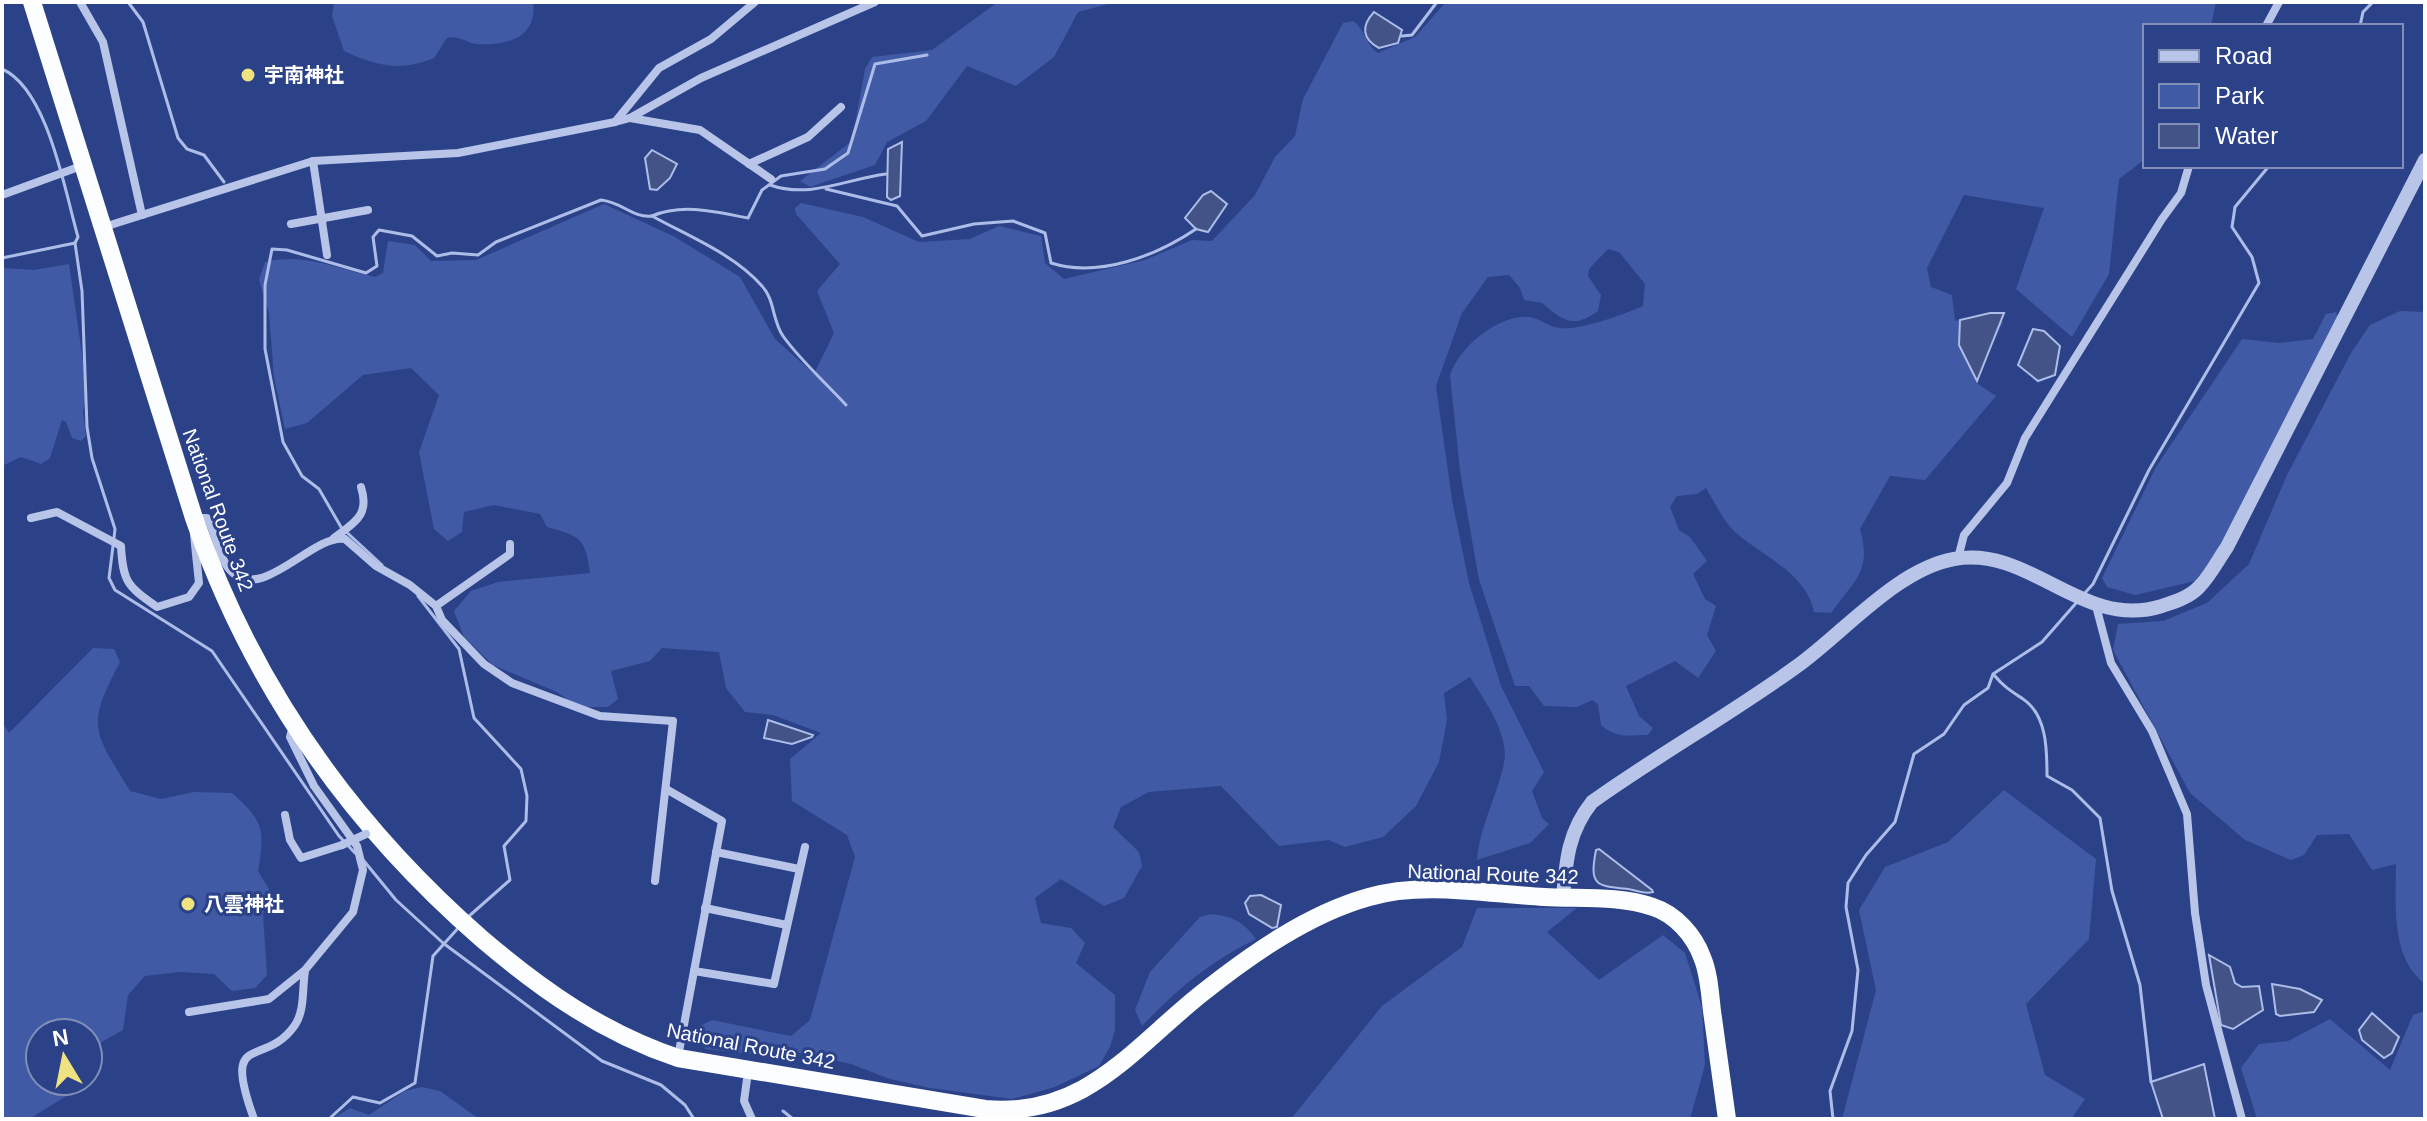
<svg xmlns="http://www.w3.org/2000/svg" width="2427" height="1121" font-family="Helvetica,'Noto Sans JP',sans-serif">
<rect width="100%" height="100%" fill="#2b4289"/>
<!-- green -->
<g fill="#405aa5" fill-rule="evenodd">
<path d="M 334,2 L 533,2 C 538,37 507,46 477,44 C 466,43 459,35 447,38 L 434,58 C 400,72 376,66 344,51 L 332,16 Z"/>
<path d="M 998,2 L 1116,2 L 1078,12 L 1054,57 L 1016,86 L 967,66 L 926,121 L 887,142 L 875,165 L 810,187 L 800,181 L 852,141 L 865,69 L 872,57 L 932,50 Z"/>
<path d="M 1446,2 L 2216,2 L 2211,26 L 2145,26 L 2145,159 L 2119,179 L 2109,274 L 2072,337 L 2016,289 L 2044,208 L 1964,195 L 1927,268 L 1931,287 L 1952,295 L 1955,321 L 1990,314 L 2003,322 L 1975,382 L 1996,396 L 1925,480 L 1890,476 L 1860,529 C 1872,571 1855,580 1831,613 L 1814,612 C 1806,571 1760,556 1733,530 C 1722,519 1714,501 1706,488 L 1697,494 L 1677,496 L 1670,507 L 1679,530 L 1690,537 L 1707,561 L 1693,574 L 1705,599 L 1716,606 L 1707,635 L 1716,651 L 1698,678 L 1675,661 L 1626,686 L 1639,716 L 1653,728 L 1648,735 C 1628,735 1617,739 1601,725 L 1598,704 L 1592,700 L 1577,707 L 1544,706 L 1529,686 L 1515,686 L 1479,580 L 1460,471 L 1450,375 C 1460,346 1499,314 1530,317 C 1541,319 1549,327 1559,328 C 1578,331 1625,314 1643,306 L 1645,284 L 1619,252 L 1608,249 L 1589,269 L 1588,276 L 1601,295 L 1598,311 C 1572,330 1561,319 1542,303 L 1524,300 L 1520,288 L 1509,275 L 1488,277 L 1462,313 L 1436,386 L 1452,500 L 1469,583 L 1501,686 L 1544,772 L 1532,791 L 1542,818 L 1549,824 L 1530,843 L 1477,860 C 1480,825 1497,797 1504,763 C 1510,735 1484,700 1470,677 L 1444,693 L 1447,720 L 1439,762 L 1416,806 L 1383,837 L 1345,847 L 1329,840 L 1279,846 L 1221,786 L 1149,792 L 1121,807 L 1113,827 L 1139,852 L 1142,866 L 1124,898 L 1104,906 L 1061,879 L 1035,898 L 1041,923 L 1071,928 L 1085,943 L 1076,963 L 1115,995 L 1115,1030 L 1110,1047 L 1099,1066 L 1055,1087 L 1012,1099 L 930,1088 L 890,1079 L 851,1064 L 785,1050 L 761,1055 L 705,1049 L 698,1037 L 702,1025 L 712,1020 L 791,1036 L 810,1020 L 855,857 L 847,835 L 792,801 L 790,759 L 821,733 L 773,715 L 745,712 L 726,688 L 719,652 L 662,648 L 650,661 L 611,671 L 618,699 L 608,707 L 578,707 L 557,692 L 493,665 L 464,637 L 454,611 L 471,591 L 498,582 L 590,573 C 585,537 581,537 547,527 L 540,514 L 494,505 L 464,512 L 462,532 L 448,541 L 434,529 L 419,452 L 439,395 L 411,368 L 363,375 L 307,423 L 285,429 L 274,377 L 269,313 L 259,280 L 265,262 C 301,252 340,269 375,277 L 383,273 L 388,241 L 415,245 L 431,261 L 476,260 L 604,204 L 675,237 L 740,277 L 775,339 L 814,374 L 834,333 L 817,291 L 840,264 L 796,214 L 795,208 L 801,203 L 863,217 L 919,242 L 970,239 L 999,226 L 1041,236 L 1045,263 L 1064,279 L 1145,260 L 1192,240 L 1212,241 L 1255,195 L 1275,157 L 1295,136 L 1303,99 L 1343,23 L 1353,21 C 1365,29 1365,44 1378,53 L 1415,37 Z"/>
<path d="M 69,264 L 87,389 L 83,412 L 86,436 L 81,441 L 72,438 L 66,422 L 62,420 L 50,458 L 41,464 L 21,457 L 2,466 L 2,268 L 34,270 Z"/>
<path d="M 2400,311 L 2425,312 L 2425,984 C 2390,957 2396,904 2396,864 L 2372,870 L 2349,834 L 2317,835 L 2304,855 L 2291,860 L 2245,840 L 2190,793 L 2113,650 L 2118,624 L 2163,621 L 2207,603 L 2249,564 L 2287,475 L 2351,353 L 2370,325 Z"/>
<path d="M 2336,312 L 2340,321 L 2222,546 L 2195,581 L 2135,595 L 2107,587 L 2102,578 L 2156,467 L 2242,339 L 2279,343 L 2313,339 L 2326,314 Z"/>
<path d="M 93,648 L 114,649 L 120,662 C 85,728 94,731 130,791 L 161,799 L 194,792 L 232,793 C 264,821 265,830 258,871 L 270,891 L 263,914 L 267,975 L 255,988 L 232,991 L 214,974 L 180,972 L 145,976 L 128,995 L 123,1030 L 96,1045 L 88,1083 L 29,1119 L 2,1119 L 2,722 L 9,733 ZM 40,1033 L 88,1033 L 88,1081 L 40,1081 Z"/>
<path d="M 2004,790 L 2096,859 L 2089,939 L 2026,1004 L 2045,1075 L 2085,1099 L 2071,1119 L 1842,1119 L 1876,990 L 1859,910 L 1885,867 L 1948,842 Z"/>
<path d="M 1477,908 L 1577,908 L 1547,932 L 1599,980 L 1663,935 L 1685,953 L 1702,1007 L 1705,1065 L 1690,1119 L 1291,1119 L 1382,1006 L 1462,947 Z"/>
<path d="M 1210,914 C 1232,916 1243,921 1256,939 C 1212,960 1176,990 1142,1026 L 1135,1010 L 1150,972 L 1200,917 Z"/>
<path d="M 2425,1011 L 2425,1119 L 2257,1119 L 2241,1068 L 2259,1044 L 2288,1041 L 2330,1019 L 2390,1070 L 2413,1015 Z"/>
<path d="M 422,1087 L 440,1091 L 479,1119 L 332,1119 L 350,1108 L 369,1115 L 405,1091 Z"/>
</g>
<!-- water -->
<g fill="#435387" stroke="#adbde8" stroke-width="2">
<path d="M 1374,12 L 1402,30 L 1398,43 L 1379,48 C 1362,39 1361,26 1374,12 Z"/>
<path d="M 902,142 L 900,196 L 891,200 L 887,197 L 888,149 Z"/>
<path d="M 652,150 L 677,164 L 670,178 L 657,190 L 650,189 L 645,158 Z"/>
<path d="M 1211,191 L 1227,204 L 1208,232 L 1196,229 L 1185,218 L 1203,195 Z"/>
<path d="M 1990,313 L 2004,313 L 1977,381 L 1959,345 L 1960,320 Z"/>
<path d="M 2033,329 L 2044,331 L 2060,346 L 2055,375 L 2038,381 L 2018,365 Z"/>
<path d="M 768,720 L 813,735 L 812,737 L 792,744 L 764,738 Z"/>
<path d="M 1599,849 L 1652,890 L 1653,892 C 1644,895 1637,890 1628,889 C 1596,886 1589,886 1596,850 Z"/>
<path d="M 1261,895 L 1281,905 L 1277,927 L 1272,928 L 1249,914 L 1245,903 L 1250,896 Z"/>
<path d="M 2209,955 L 2230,967 L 2235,983 L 2242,987 L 2259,986 L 2263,1010 L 2233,1029 L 2221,1025 Z"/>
<path d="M 2272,984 L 2300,989 L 2322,1000 L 2314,1012 L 2280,1016 L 2276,1014 Z"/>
<path d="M 2372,1013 L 2399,1037 L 2392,1053 L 2384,1058 L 2362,1040 L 2359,1030 Z"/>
<path d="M 2204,1064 L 2215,1119 L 2163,1119 L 2151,1082 Z"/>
</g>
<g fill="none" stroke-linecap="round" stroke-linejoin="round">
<!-- stream -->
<g stroke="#adbde8" stroke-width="3">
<path d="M 128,2 L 143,22 L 178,138 L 187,149 L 204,155 L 224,182"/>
<path d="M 2360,26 L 2363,12 L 2373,2"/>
<path d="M 1402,36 L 1412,35 L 1437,2"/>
<path d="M 2,69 C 48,89 65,192 78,237 L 75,243 L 82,291 L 87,427 L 92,458 L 115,529 L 114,538"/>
<path d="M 770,185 C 810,199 846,179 886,174"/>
<path d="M 826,189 L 897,206 L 922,236 L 974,224 L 1013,221 L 1045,233 L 1051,263 C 1099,278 1156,256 1196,229"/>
<path d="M 652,216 C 683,203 716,212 748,218 L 762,190 L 781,176 L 825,169 L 848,153 L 875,64 L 927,55"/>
<path d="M 2,258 L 75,243"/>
<path d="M 113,546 L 109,578 L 115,590 L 212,651 L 339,836 L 355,853"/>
<path d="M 382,565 L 341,527 L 319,489 L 302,476 L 283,442 L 265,349 L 265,285 L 272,249 L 287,250 L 366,273 L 377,266 L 373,237 L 379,230 L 412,236 L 437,256 L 452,253 L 478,255 L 496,242 L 601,200 C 622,202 632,218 652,216 C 688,236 734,254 762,286 C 775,300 772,320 783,336 C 800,360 825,382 846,405"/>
<path d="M 2084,594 L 2093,584 L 2149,470 L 2259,283 L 2252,257 L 2232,227 L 2235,207 L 2269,166"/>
<path d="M 418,596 L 459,649 L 474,718 L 521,769 L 527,796 L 526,821 L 504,846 L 510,880 L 468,917"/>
<path d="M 1994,675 C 2004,687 2011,691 2023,699 C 2047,715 2047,750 2047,776 L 2072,790 L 2100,818 L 2112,891 L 2140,985 L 2151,1082"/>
<path d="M 364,861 L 396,900 L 443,943 L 602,1061 L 661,1085 L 685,1105 L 694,1119"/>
<path d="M 783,1111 L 793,1119"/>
<path d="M 329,1119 L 353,1097 L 380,1103 L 415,1083 L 433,956 L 460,926"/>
<path d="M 1833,1119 L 1830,1091 L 1852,1031 L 1858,970 L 1846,907 L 1848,883 L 1866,855 L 1895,822 L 1914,754 L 1944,734 L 1964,705 L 1988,688 L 1993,674 L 2042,642 L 2077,602"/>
</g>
<!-- minor -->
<g stroke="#b8c5e8" stroke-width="8">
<path d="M 80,2 L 103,42 L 142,215"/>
<path d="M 2266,26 L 2279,2"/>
<path d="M 630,118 L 700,130 L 771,179"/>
<path d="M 615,122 L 659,68 L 711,39 L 755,2"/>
<path d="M 313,161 L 327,255"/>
<path d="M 749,164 L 808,137 L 841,107"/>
<path d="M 2,195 L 84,165"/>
<path d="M 291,224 L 368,210"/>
<path d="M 104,227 L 313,161 L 458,153 L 615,122 L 630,118 L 701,78 L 875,2"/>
<path d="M 31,518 L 57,512 L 121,546 C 123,582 127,586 157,607 L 189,597 L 199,583 L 194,535"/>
<path d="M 194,518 L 207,518 C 216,533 218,557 230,570 C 261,605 313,533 345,539 L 376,566 L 410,585 L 436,606 L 442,620 L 484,664 L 512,683 L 600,716 L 673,721 L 655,881"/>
<path d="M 334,538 C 355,522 370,515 361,487"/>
<path d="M 1958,558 L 1964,535 L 2007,483 L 2025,438 L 2162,219 L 2181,193 L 2189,166"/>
<path d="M 436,606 L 510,554 L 510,544"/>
<path d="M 2096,606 L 2111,663 L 2152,731 L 2187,814 L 2195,913 L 2206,985 L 2242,1119"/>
<path d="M 666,789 L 722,821 L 678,1057"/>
<path d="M 285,815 L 290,840 L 301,858 L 342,845"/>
<path d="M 716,852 L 799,869"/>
<path d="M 705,908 L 787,925"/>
<path d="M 694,971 L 774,984 L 805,847"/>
<path d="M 189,1012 L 269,999 L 305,970 L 353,912 L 363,870 L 357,846 L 314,786 L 290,737 L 293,726"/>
<path d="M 748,1072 L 744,1101 L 752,1119"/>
<path d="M 254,1119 C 221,1028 264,1070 295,1025 C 305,1010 302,989 305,971"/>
</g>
<!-- tertiary -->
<path stroke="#b8c5e8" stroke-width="14" d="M 1563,898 C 1566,861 1568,832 1592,802 C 1659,754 1733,713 1800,664 C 1846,630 1898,569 1954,559 C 2031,545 2082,631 2162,606 C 2174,602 2190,597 2199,587 C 2210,576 2218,560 2227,547 L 2425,160"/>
<!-- trunk -->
<path stroke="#fcfdfe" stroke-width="18" d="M 32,2 L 194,518 C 251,683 350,824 482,939 C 542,990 603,1033 678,1058 L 985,1109 C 1084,1118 1131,1050 1201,994 C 1250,955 1308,914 1369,897 C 1422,881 1489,894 1544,897 C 1579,899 1619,895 1653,907 C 1675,914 1694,935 1702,957 C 1709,973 1710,994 1712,1011 C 1717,1047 1722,1083 1727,1119"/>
<!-- minor-bridge -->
<path stroke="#b8c5e8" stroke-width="8" d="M 342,845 L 366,834"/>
</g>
<!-- markers -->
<g fill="#eee380" stroke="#2b4289" stroke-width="3">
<circle cx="248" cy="75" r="8"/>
<circle cx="188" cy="904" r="8"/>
</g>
<g text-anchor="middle" stroke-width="6" stroke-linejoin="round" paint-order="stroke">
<!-- poi labels -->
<g font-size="20" font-weight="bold" fill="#fff" stroke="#2b4289" text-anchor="start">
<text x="264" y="82">宇南神社</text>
<text x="204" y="911">八雲神社</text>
</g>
<!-- street labels -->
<g font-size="20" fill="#fff" stroke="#2b4289">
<text transform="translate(218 510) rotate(70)" y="7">National Route 342</text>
<text transform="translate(1493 874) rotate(2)" y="7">National Route 342</text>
<text transform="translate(751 1046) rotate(11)" y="7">National Route 342</text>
</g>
</g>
<!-- border -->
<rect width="2427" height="1121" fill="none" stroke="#ffffff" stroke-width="8"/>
<!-- legend -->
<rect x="2143" y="24" width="260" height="144" fill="#2b4289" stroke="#808eb8" stroke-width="2"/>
<rect x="2159" y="50" width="40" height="12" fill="#b8c5e8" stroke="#808eb8" stroke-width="2"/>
<text x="2215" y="64" font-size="24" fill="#ffffff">Road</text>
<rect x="2159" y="84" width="40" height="24" fill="#405aa5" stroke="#808eb8" stroke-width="2"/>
<text x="2215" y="104" font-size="24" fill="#ffffff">Park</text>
<rect x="2159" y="124" width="40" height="24" fill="#435387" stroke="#808eb8" stroke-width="2"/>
<text x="2215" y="144" font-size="24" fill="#ffffff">Water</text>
<!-- north arrow -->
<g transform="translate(64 1057) rotate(350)"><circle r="38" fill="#2b4289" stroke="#808eb8" stroke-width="2"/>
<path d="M0-6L14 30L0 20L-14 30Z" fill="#eee380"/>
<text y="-12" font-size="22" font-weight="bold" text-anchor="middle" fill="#ffffff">N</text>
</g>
</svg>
